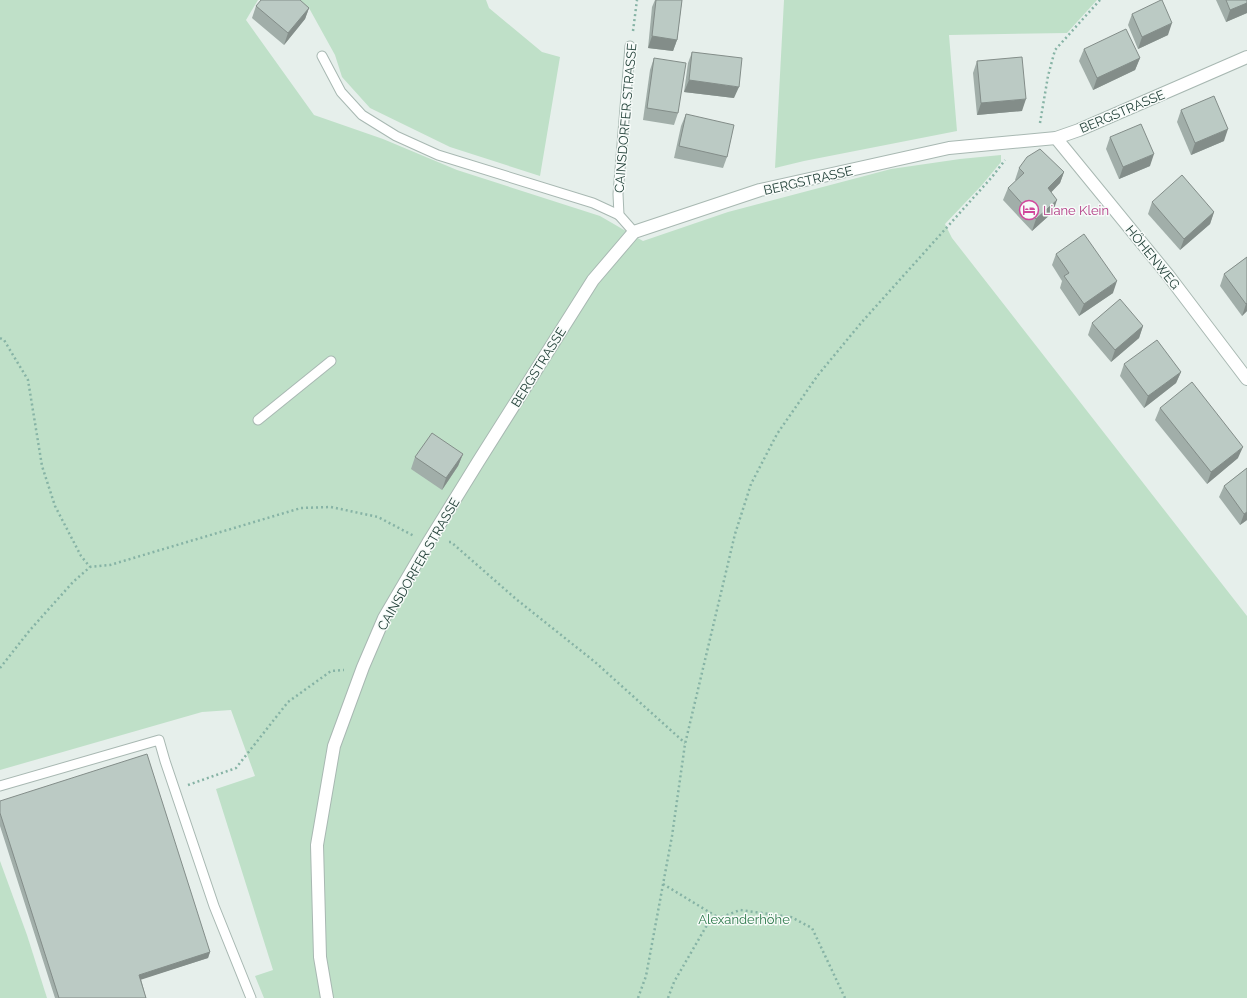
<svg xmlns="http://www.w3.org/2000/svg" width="1247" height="998" font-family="Raleway,sans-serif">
<rect width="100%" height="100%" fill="#e6efeb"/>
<!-- green -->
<g fill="#bfe0c8">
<path d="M 0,0 L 258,0 L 246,20 L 314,115 L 383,139 L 457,170 L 600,216 L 643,241 L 728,212 L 891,169 L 960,159 L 1001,155 L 1001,162 L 982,185 L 945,224 L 952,238 L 1247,616 L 1247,998 L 264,998 L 255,976 L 273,970 L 216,789 L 255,776 L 231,710 L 202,712 L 0,770 Z"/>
<path d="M 297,0 L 486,0 L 489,8 L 542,52 L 560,57 L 540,176 L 450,147 L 370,108 L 342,77 L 335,55 L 309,8 Z"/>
<path d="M 784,0 L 1097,0 L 1067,33 L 949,35 L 957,131 L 804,161 L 775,168 Z"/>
<path d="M 0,861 L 27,935 L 47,998 L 0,998 Z"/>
</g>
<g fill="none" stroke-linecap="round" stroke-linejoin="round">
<defs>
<g id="lane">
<path d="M 630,46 L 618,194 L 619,215 L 634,232"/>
<path d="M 322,56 L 341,92 L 362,115 L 396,136 L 438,155 L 593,203 L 619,215"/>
<path d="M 258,420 L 331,361"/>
<path d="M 0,786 L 159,740 L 165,761 L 214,906 L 251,998"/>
</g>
<g id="street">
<path d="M 1056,138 L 1168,275 L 1247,379"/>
<path d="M 327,998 L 320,957 L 317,845 L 334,746 L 363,667 L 384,618 L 428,543 L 478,462 L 593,280 L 634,232 L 760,190 L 949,148 L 1056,138 L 1079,130 L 1247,57"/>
</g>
</defs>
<!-- lane casing -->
<use href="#lane" stroke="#a8b8b2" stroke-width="11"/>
<!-- street casing -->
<use href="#street" stroke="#a8b8b2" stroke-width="14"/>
<!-- path -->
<g stroke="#86b3a5" stroke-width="2.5" stroke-dasharray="2 3" stroke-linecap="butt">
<path d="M 633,31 L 637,0"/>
<path d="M 1040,123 L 1048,76 L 1055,50 L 1100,0"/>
<path d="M 0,338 L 4,340 L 28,380 L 42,466 L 55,506 L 81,556 L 90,567"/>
<path d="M 449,542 L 451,542 L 516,599 L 595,662 L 685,743"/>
<path d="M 0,668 L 30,630 L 73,582 L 90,567 L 110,565 L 301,508 L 331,507 L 378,517 L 414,536"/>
<path d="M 188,785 L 236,768 L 288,702 L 331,671 L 344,670"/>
<path d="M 663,884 L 719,918"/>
<path d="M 638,998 L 646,976 L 672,836 L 685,744 L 735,534 L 751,484 L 777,434 L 818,375 L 861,323 L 992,177 L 1005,160"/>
<path d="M 668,998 L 674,982 L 707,925 L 719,918 L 740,910 L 791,917 L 812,928 L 845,998"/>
</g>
<!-- lane -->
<use href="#lane" stroke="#fff" stroke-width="9"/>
<!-- street -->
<use href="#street" stroke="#fff" stroke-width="12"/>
</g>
<!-- wall -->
<g fill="#a1aea9">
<path d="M 655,0 L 682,0 L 677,40 L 673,51 L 648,48 L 652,7 Z"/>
<path d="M 1216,0 L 1247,0 L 1247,13 L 1226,22 Z"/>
<path d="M 256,6 L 309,8 L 305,19 L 284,45 L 252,18 Z"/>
<path d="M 1132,14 L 1168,35 L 1138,49 L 1128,25 Z"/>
<path d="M 1084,49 L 1140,58 L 1135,70 L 1093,90 L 1079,61 Z"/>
<path d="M 692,52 L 734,98 L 684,92 L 688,63 Z"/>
<path d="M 654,58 L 678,113 L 674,125 L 643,120 L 650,70 Z"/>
<path d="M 977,61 L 1022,111 L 977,115 L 973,73 Z"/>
<path d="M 1181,110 L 1224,141 L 1191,155 L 1177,122 Z"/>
<path d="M 686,114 L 727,157 L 723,168 L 674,158 L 681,126 Z"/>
<path d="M 1110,137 L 1150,166 L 1119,179 L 1106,149 Z"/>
<path d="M 1019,168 L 1064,172 L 1060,183 L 1051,192 L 1053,212 L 1032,231 L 1003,200 L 1008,188 L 1016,181 L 1015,180 Z"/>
<path d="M 1152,202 L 1214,212 L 1210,224 L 1180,250 L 1148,214 Z"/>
<path d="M 1056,254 L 1113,293 L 1079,316 L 1060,288 L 1062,281 L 1052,265 Z"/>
<path d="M 1247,257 L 1247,311 L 1242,316 L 1220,286 L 1224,274 Z"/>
<path d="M 1092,323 L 1143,326 L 1139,338 L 1111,362 L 1088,335 Z"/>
<path d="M 1124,364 L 1181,372 L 1176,383 L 1144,408 L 1120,376 Z"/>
<path d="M 1160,408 L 1238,458 L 1207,484 L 1155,420 Z"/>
<path d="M 463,454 L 458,466 L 442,490 L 411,469 L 415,457 Z"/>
<path d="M 1247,468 L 1247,520 L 1240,525 L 1219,497 L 1224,486 Z"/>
<path d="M 0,801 L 210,952 L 208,958 L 141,979 L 146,998 L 55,998 L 0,826 Z"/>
</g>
<!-- shaded-wall -->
<g fill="#838d89">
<path d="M 1247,3 L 1247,13 L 1226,22 L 1230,10 Z"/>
<path d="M 309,8 L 305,19 L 284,45 L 288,33 Z"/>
<path d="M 1172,23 L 1168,35 L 1138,49 L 1142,37 Z"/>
<path d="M 652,36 L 677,40 L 673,51 L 648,48 Z"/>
<path d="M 1140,58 L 1135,70 L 1093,90 L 1097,78 Z"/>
<path d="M 689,80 L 739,87 L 734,98 L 684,92 Z"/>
<path d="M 1026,99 L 1022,111 L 977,115 L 981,103 Z"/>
<path d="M 1228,129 L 1224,141 L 1191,155 L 1195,143 Z"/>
<path d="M 1154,154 L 1150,166 L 1119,179 L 1123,167 Z"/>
<path d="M 1064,172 L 1060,183 L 1044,200 L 1048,188 Z"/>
<path d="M 1057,200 L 1053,212 L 1032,231 L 1036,219 Z"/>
<path d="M 1214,212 L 1210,224 L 1180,250 L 1184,239 Z"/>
<path d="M 1117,281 L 1113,293 L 1079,316 L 1084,304 Z"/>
<path d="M 1247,303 L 1247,311 L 1242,316 L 1246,304 Z"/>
<path d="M 1143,326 L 1139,338 L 1111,362 L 1115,350 Z"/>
<path d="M 1181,372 L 1176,383 L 1144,408 L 1148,396 Z"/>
<path d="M 1243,447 L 1238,458 L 1207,484 L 1211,472 Z"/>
<path d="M 463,454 L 458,466 L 442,490 L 446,478 Z"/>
<path d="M 1247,512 L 1247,520 L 1240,525 L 1244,514 Z"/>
<path d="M 210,952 L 208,958 L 137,981 L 139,975 Z"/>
</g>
<!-- building -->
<g fill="#bbcac4" stroke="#838d89">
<path d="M 261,0 L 300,0 L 309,8 L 288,33 L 256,6 Z"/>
<path d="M 656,0 L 682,0 L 677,40 L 652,36 Z"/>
<path d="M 1161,0 L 1162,0 L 1172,23 L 1142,37 L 1132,14 Z"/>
<path d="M 1226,0 L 1247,0 L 1247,3 L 1230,10 Z"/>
<path d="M 1126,29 L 1140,58 L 1097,78 L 1084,49 Z"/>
<path d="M 692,52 L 742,58 L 739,87 L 689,80 Z"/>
<path d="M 1022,57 L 1026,99 L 981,103 L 977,61 Z"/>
<path d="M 654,58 L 686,63 L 678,113 L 647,108 Z"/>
<path d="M 1214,96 L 1228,129 L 1195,143 L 1181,110 Z"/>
<path d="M 686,114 L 734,125 L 727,157 L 679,146 Z"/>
<path d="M 1141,124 L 1154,154 L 1123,167 L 1110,137 Z"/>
<path d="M 1040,149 L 1064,172 L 1048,188 L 1057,200 L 1036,219 L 1008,188 L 1024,173 L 1019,168 L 1027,157 Z"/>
<path d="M 1182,175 L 1214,212 L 1184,239 L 1152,202 Z"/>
<path d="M 1084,234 L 1117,281 L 1084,304 L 1064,276 L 1069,273 L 1056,254 Z"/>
<path d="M 1247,257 L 1247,303 L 1246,304 L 1224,274 Z"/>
<path d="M 1120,299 L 1143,326 L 1115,350 L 1092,323 Z"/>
<path d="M 1157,340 L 1181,372 L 1148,396 L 1124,364 Z"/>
<path d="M 1192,382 L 1243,447 L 1211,472 L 1160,408 Z"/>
<path d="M 432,433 L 463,454 L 446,478 L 415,457 Z"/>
<path d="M 1247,468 L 1247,512 L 1244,514 L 1224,486 Z"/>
<path d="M 147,754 L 210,952 L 139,975 L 146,998 L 59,998 L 0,813 L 0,801 Z"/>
</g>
<!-- icons -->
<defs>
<symbol id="hotel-ring" viewBox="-11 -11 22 22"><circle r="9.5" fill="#f7fbf9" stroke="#d1479c" stroke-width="1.5"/><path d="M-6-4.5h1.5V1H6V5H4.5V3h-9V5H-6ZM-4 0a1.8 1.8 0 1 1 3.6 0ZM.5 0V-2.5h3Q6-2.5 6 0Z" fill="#d1479c"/></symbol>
</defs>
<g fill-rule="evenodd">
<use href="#hotel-ring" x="1018" y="199" width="22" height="22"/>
</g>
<g text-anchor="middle" stroke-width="3" stroke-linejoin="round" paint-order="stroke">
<!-- street labels -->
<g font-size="13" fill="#24423a" stroke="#f7fbf9">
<text transform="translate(1122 111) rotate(-23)" y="5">BERGSTRASSE</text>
<text transform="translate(625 118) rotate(-85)" y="5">CAINSDORFER STRASSE</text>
<text transform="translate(808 180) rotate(-13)" y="5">BERGSTRASSE</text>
<text transform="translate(1153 257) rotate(51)" y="5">HÖHENWEG</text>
<text transform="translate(538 367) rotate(-58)" y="5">BERGSTRASSE</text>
<text transform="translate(418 564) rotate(-60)" y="5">CAINSDORFER STRASSE</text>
</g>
<!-- hotel labels -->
<g font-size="13" fill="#b23c85" stroke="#f7fbf9" text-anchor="start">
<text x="1043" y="215">Liane Klein</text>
</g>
<!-- park labels -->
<g font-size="13" fill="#2d7a4b" stroke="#f7fbf9">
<text x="744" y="924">Alexanderhöhe</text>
</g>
</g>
</svg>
